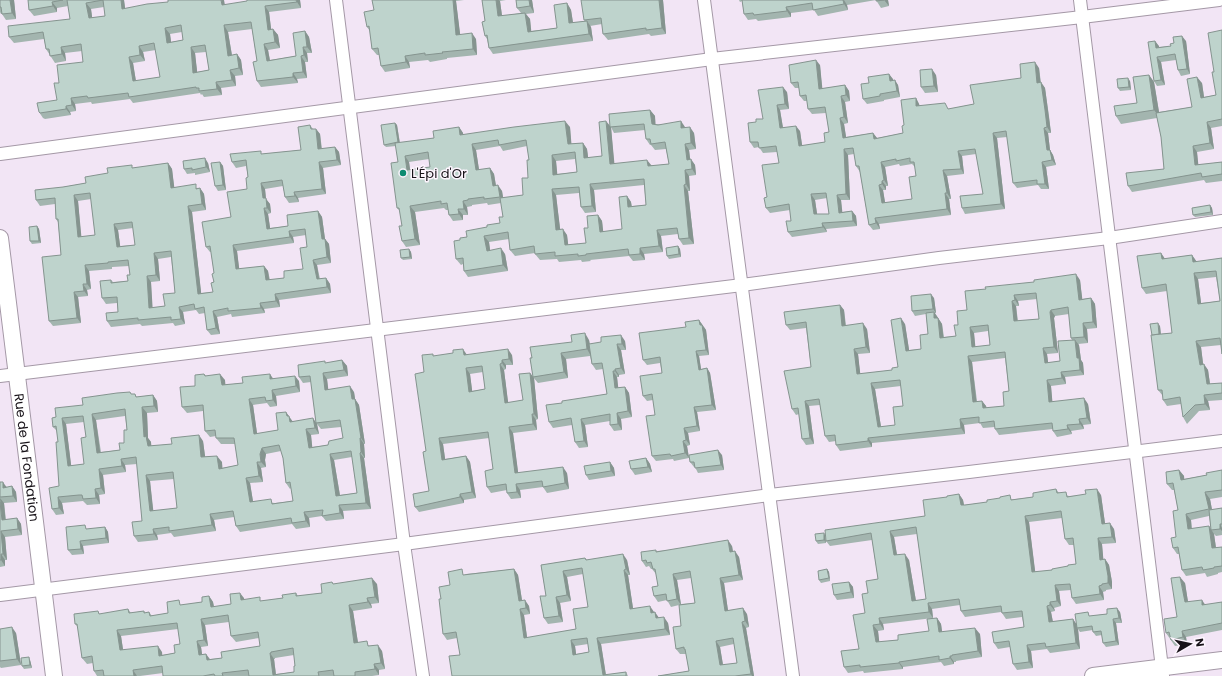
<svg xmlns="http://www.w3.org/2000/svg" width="1222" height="676" font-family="Poppins,sans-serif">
<rect width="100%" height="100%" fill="#f2e5f5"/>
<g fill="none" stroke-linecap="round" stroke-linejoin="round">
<defs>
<g id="street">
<path d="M 336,0 L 404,544 L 423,676"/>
<path d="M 704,0 L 793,676"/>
<path d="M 1080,0 L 1163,676"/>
<path d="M 0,154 L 712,59 L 1082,17 L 1219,0"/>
<path d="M 0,376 L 742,285 L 939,258 L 1109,238 L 1222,221"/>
<path d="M 0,595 L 404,544 L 770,495 L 969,472 L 1222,441"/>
</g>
<g id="secondary">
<path id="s1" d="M 0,238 L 54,676"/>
<path d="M 1093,676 L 1222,660"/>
</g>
</defs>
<!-- street casing -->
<use href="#street" stroke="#a498a6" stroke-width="14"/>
<!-- secondary casing -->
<use href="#secondary" stroke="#a498a6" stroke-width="18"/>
<!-- street -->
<use href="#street" stroke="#fff" stroke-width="12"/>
<!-- secondary -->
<use href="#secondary" stroke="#fff" stroke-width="16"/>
</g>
<!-- wall -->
<g fill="#a3b5af" fill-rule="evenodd">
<path d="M 0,0 L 14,0 L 16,19 L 6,20 L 2,14 L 1,14 L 0,12 Z"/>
<path d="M 28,0 L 124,0 L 125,9 L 225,5 L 300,0 L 301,8 L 269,12 L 271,29 L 273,29 L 278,35 L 280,48 L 268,50 L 270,60 L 296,56 L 305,31 L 309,37 L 312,53 L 307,53 L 308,62 L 305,62 L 307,78 L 297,79 L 298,83 L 261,87 L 257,81 L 257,61 L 252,29 L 228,32 L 232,55 L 237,54 L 241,60 L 243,75 L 235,76 L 236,86 L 221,88 L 222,95 L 204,97 L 202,94 L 201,95 L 200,93 L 133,103 L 130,99 L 92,104 L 91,102 L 75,104 L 76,111 L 70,112 L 71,115 L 45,119 L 43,118 L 39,112 L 57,100 L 59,83 L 83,62 L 82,51 L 65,53 L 66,61 L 55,63 L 46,49 L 44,39 L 14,43 L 9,37 L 70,19 L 68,6 L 57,8 L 57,12 L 34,16 L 29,10 ZM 104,7 L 105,16 L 92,18 L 91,9 ZM 182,32 L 183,40 L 171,42 L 170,34 ZM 156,50 L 160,77 L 136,81 L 133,63 L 145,61 L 143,52 ZM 206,52 L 209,70 L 197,72 L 195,53 Z"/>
<path d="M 372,0 L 464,0 L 456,1 L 460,35 L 476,39 L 477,55 L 447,58 L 447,59 L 430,62 L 428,60 L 409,62 L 410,68 L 385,72 L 381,66 L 379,55 L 377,55 L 372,49 L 370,31 L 367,27 L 374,10 Z"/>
<path d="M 482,0 L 506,0 L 500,1 L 502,16 L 521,13 L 517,8 L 516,0 L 532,0 L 534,13 L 526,14 L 530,19 L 531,31 L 557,28 L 567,3 L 571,10 L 573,23 L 585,21 L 584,20 L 663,0 L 666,34 L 651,36 L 649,34 L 608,40 L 603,34 L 602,24 L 590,26 L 591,27 L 593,41 L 493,54 L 489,48 L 487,39 L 485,36 L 485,21 Z"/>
<path d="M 739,0 L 890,0 L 888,0 L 889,6 L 881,8 L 876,0 L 847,5 L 848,10 L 818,16 L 814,10 L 791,13 L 791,17 L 758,21 L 756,19 L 748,20 L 744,14 L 742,1 L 740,2 Z"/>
<path d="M 1222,30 L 1222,126 L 1211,128 L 1214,149 L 1197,152 L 1198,165 L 1222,162 L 1222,181 L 1206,183 L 1204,180 L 1132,192 L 1128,186 L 1164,169 L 1161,137 L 1157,118 L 1121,124 L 1116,116 L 1137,103 L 1149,75 L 1154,82 L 1159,112 L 1192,107 L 1202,83 L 1204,97 L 1216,95 L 1214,72 Z"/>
<path d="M 1155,41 L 1159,47 L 1171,46 L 1186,41 L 1190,74 L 1181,76 L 1178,70 L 1176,60 L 1161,62 L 1165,85 L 1157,86 L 1154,81 Z"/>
<path d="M 820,65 L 822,89 L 845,85 L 849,91 L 850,101 L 845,102 L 848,123 L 844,124 L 846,137 L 873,133 L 877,138 L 903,133 L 904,125 L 916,98 L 920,106 L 949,109 L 974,104 L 1039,68 L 1041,83 L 1045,88 L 1049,116 L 1051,133 L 1048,133 L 1050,150 L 1053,155 L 1056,165 L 1046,167 L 1049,189 L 1041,189 L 1038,185 L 1017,188 L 1013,183 L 1007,137 L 997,138 L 1005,209 L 965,214 L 962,208 L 983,194 L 976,154 L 962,156 L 964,174 L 947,176 L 951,199 L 949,199 L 951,215 L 879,224 L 880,229 L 873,230 L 869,225 L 860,172 L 856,166 L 854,154 L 848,155 L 850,200 L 841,200 L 842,212 L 852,211 L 856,216 L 857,226 L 826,229 L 827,232 L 792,237 L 788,232 L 791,221 L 790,210 L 770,213 L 766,208 L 767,197 L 779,163 L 777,152 L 763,153 L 759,147 L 754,148 L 750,142 L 756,122 L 763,119 L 787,92 L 789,109 L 780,110 L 783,128 L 800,131 L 802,146 L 825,142 L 829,132 L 826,113 L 812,114 L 808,109 L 807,101 L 804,101 L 800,96 L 799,88 L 795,88 L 791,83 ZM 899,164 L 900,166 L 912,164 L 915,167 L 916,176 L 912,199 L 885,203 L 883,190 L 886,190 L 886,186 L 888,186 L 885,167 ZM 827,198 L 829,214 L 817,214 L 815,200 Z"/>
<path d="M 889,74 L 893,80 L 898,85 L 900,97 L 884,100 L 884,101 L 867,104 L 863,99 L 869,83 Z"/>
<path d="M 936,75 L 938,92 L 925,93 L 921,87 Z"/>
<path d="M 1130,81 L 1131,90 L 1120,91 L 1118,88 Z"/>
<path d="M 650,110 L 655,116 L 655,124 L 685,127 L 694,133 L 696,149 L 689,150 L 690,159 L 695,165 L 696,175 L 689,176 L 690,191 L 688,191 L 694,244 L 683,245 L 679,239 L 678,234 L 661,236 L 663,252 L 644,254 L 645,260 L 633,261 L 629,256 L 590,260 L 591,261 L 582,262 L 581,260 L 559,262 L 557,259 L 540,260 L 535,254 L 535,253 L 515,256 L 510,250 L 509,239 L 489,242 L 490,250 L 505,254 L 508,271 L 468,277 L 464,271 L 463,264 L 461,265 L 456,259 L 460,240 L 487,227 L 500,223 L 503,217 L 501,203 L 488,205 L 487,203 L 472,205 L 472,206 L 467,207 L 468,215 L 463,215 L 463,220 L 453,221 L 449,215 L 448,210 L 446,210 L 444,208 L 415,212 L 420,245 L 406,247 L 402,241 L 402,226 L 400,211 L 397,208 L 398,162 L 396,146 L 386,147 L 384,145 L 395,123 L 397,125 L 400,143 L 434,138 L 459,127 L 463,133 L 463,135 L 570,127 L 571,144 L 583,143 L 587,149 L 588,158 L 602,156 L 610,127 ZM 611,127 L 614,133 L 645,130 L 646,139 L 650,145 L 651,145 L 655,150 L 666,149 L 669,164 L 651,166 L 614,164 ZM 500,146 L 503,151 L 527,146 L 529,160 L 528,178 L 523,195 L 503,198 L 502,191 L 496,186 L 494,174 L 490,168 L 479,170 L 476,150 ZM 429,159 L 430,167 L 410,170 L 409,162 ZM 575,159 L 577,172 L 557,174 L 556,161 ZM 644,185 L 646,205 L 632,206 L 631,202 L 627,196 L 622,229 L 603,232 L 602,221 L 598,215 L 588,228 L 586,243 L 568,245 L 567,235 L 560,230 L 556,195 L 579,193 L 581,207 L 585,213 L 596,212 L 594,190 Z"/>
<path d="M 310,125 L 313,129 L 316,129 L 320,134 L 322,149 L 335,147 L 339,152 L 341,165 L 323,168 L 326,194 L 298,198 L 299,202 L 289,203 L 285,197 L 283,186 L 265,189 L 266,199 L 270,204 L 271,213 L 268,214 L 270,228 L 288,226 L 318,211 L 322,217 L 325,239 L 329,244 L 331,263 L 317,265 L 320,279 L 326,278 L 330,284 L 331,293 L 279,300 L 280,307 L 264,309 L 265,313 L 232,317 L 231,314 L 217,317 L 220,334 L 211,335 L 207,330 L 205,313 L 199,314 L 196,310 L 183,312 L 185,324 L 175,326 L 173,323 L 142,326 L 140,324 L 111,327 L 107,321 L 118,312 L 117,303 L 106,304 L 102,298 L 111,280 L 113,282 L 128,281 L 130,275 L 129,266 L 112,267 L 112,269 L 89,271 L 91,289 L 87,290 L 88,296 L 78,297 L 81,323 L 53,326 L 49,321 L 61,255 L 58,222 L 56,219 L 55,204 L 40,206 L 36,200 L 63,187 L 86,183 L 108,173 L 134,168 L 168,163 L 172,169 L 174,187 L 200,188 L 204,194 L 206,210 L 192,212 L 201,293 L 213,292 L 214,273 L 211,252 L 210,252 L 206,247 L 231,217 L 247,189 L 248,177 L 246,166 L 236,168 L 232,162 L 263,154 L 301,150 ZM 91,199 L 95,235 L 81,237 L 78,201 ZM 133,228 L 135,245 L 120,246 L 118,230 ZM 306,235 L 307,247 L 303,269 L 284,278 L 270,280 L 268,271 L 264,266 L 239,269 L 237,251 L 294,243 L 293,237 ZM 171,257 L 175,293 L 165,306 L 152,308 L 151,282 L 160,281 L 158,259 Z"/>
<path d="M 220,162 L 223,166 L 226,190 L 218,191 L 215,186 Z"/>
<path d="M 208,163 L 210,172 L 195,175 L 195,173 L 187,174 L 184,169 Z"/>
<path d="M 1210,205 L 1212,208 L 1213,215 L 1195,217 L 1193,215 Z"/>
<path d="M 37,226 L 39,229 L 41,243 L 32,244 L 30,241 Z"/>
<path d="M 678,246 L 680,249 L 681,257 L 669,259 L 667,256 Z"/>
<path d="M 409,249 L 411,252 L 412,259 L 403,260 L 401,258 Z"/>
<path d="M 1161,253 L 1165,259 L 1192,255 L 1197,262 L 1222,258 L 1221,345 L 1201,347 L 1203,364 L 1208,370 L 1210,384 L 1222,383 L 1222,400 L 1208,401 L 1210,410 L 1199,411 L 1187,424 L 1183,417 L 1181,404 L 1167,406 L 1163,400 L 1163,396 L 1158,390 L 1160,326 L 1161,334 L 1172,333 L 1167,291 L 1146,294 L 1142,288 ZM 1216,277 L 1220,301 L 1201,303 L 1198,279 Z"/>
<path d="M 1080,280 L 1082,299 L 1091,298 L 1095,304 L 1097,328 L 1087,329 L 1088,343 L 1078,344 L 1079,345 L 1081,360 L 1083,363 L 1084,375 L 1065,377 L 1066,384 L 1051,386 L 1052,402 L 1088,404 L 1091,424 L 1083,425 L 1084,429 L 1071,431 L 1072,434 L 1057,437 L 1053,431 L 1053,429 L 999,435 L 995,429 L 995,427 L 983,428 L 980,423 L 964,425 L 965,434 L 872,443 L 872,447 L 840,451 L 836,445 L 836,441 L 829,442 L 825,436 L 820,405 L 809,406 L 814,444 L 806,445 L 802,439 L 799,414 L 796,415 L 792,409 L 811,367 L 806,328 L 790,330 L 786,325 L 840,305 L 844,310 L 846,325 L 867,329 L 870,353 L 858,354 L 860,374 L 892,370 L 898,367 L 905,324 L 909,350 L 921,349 L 928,334 L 926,314 L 915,316 L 912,311 L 934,298 L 936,313 L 935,313 L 942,324 L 944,337 L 956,336 L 958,325 L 967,310 L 965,291 ZM 1037,299 L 1039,319 L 1018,321 L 1016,306 L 1019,306 L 1018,301 ZM 1069,314 L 1071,338 L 1072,340 L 1060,361 L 1048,363 L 1047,354 L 1058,353 L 1054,318 L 1055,316 ZM 988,331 L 990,345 L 975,347 L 974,333 ZM 1005,358 L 1009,391 L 1004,406 L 987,408 L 986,406 L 982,401 L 977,401 L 972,362 ZM 901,386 L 903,406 L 895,425 L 881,427 L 875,389 Z"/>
<path d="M 699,320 L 706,330 L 709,355 L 699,356 L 701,369 L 707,368 L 710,373 L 716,410 L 697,412 L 700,431 L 688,433 L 690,445 L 687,446 L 689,458 L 674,461 L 673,459 L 656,461 L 652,456 L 655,415 L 653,400 L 647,401 L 643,396 L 662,373 L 660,363 L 647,365 L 643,360 L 686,327 Z"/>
<path d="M 589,340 L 590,344 L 625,341 L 626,350 L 621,350 L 625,374 L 619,375 L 619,377 L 617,377 L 618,388 L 625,387 L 629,393 L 632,417 L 621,419 L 622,430 L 614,431 L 610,425 L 610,421 L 585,425 L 588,447 L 579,448 L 575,442 L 572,425 L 553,428 L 549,422 L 562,403 L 607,394 L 603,369 L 596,370 L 592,364 L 590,356 L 566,359 L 568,378 L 538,383 L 533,377 L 530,358 Z"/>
<path d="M 467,355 L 512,355 L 513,365 L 506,365 L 506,369 L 504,370 L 508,403 L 523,400 L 530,373 L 534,378 L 538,419 L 536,420 L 537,430 L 513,433 L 518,473 L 567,473 L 569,489 L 547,493 L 543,487 L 520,490 L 521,498 L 511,499 L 507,493 L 507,490 L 491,493 L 487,487 L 493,469 L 489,438 L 443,444 L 445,459 L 466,456 L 470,462 L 476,498 L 464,500 L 464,503 L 419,512 L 415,507 L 429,491 L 426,451 L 424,372 L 435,356 ZM 483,372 L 485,389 L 472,391 L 470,374 Z"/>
<path d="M 342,360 L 347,366 L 348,376 L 327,379 L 328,389 L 354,392 L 355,399 L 359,405 L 365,444 L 364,444 L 365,458 L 364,458 L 371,509 L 343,511 L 344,519 L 326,521 L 322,516 L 309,518 L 310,527 L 296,529 L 292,524 L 240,532 L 236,526 L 234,517 L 214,520 L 216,531 L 174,537 L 171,533 L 157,535 L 158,540 L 138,542 L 134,536 L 142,521 L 137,464 L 125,465 L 126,472 L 103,475 L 105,494 L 99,495 L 100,504 L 87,505 L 83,501 L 62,503 L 64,514 L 56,515 L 52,509 L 59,486 L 58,442 L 57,431 L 53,427 L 56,417 L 83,405 L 132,394 L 137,397 L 153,395 L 157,401 L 158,412 L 147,413 L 148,438 L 151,442 L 151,446 L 203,441 L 205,457 L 222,462 L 222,468 L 238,465 L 235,444 L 221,444 L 216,438 L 216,436 L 210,437 L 205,431 L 203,411 L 187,413 L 182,407 L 195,386 L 204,374 L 206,376 L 225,380 L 225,385 L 273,379 L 299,381 L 300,392 L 276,396 L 277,406 L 270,407 L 267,403 L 253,405 L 257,434 L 278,430 L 286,412 L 293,422 L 316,423 L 311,382 L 303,383 L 299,377 L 326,363 ZM 125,416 L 127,430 L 124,443 L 120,450 L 101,452 L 96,420 ZM 84,422 L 86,437 L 84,464 L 71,466 L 66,424 ZM 317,424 L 321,429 L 341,427 L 343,438 L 328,445 L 312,447 L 311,435 L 319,434 ZM 281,451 L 283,458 L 286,483 L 290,489 L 291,488 L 293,501 L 275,503 L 253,501 L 250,483 L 263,482 L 261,468 L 266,467 L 265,460 L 266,454 ZM 352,457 L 357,493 L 340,495 L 334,460 ZM 174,479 L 177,508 L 153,511 L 150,481 Z"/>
<path d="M 722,455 L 724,470 L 698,473 L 695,467 L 694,467 L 690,462 Z"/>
<path d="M 646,458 L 650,464 L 652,472 L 635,475 L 631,469 Z"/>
<path d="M 610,462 L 614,468 L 615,476 L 589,480 L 586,475 Z"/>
<path d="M 1179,470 L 1184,476 L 1184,479 L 1207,475 L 1222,470 L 1222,497 L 1210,499 L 1212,510 L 1222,508 L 1222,535 L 1216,536 L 1214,534 L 1216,548 L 1222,547 L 1222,572 L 1218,573 L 1218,574 L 1207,577 L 1205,573 L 1186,576 L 1182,570 L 1179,554 L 1177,554 L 1173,548 L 1176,537 L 1178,510 L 1174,490 L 1172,490 L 1167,484 ZM 1209,516 L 1211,529 L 1209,526 L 1192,529 L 1191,520 Z"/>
<path d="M 0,482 L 7,487 L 12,486 L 16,492 L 17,502 L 4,503 L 6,520 L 17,518 L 21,524 L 22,535 L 5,537 L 7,560 L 5,560 L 5,566 L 0,567 Z"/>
<path d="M 1056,489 L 1059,493 L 1069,496 L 1101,495 L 1105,524 L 1114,529 L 1116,543 L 1102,544 L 1103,559 L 1105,559 L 1109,565 L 1112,582 L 1112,589 L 1106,590 L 1106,591 L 1103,592 L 1104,600 L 1076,604 L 1072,598 L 1071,590 L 1059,591 L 1061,606 L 1054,608 L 1055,611 L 1051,612 L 1053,622 L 1073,619 L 1076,624 L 1091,616 L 1120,612 L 1122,623 L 1116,623 L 1119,645 L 1106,647 L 1103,643 L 1102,635 L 1096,636 L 1093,632 L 1093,630 L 1080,632 L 1078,629 L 1080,649 L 1050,653 L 1047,649 L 1031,651 L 1033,668 L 1017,670 L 1013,664 L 1010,647 L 998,649 L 994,643 L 1024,627 L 1022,617 L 1006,619 L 1002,613 L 1001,612 L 965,617 L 961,611 L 960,605 L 932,609 L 933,618 L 883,624 L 884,630 L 878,631 L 879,642 L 898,640 L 929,631 L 937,618 L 941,624 L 942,632 L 980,634 L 982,657 L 956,661 L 956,662 L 954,662 L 954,664 L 944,666 L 941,662 L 903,667 L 903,669 L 864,673 L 863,671 L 848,673 L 844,667 L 859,649 L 865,613 L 868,593 L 878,579 L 872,540 L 830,546 L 826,541 L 925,516 L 947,497 L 959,494 L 963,500 L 964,505 L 1033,497 ZM 1062,518 L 1065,539 L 1069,545 L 1074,545 L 1076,564 L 1052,570 L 1035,572 L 1029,522 ZM 917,534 L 926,599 L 916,601 L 909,560 L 897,555 L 894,537 Z"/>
<path d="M 105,527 L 108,532 L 109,543 L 83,546 L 84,554 L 72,555 L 68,550 L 88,529 Z"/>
<path d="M 824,533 L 825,536 L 826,543 L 818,544 L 816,541 Z"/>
<path d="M 732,546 L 733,552 L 739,557 L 743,580 L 724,583 L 728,611 L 747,614 L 749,627 L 746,628 L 754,676 L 658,676 L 689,671 L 686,654 L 680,654 L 676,649 L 681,626 L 679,605 L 671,607 L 667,600 L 658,602 L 654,596 L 658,586 L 656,574 L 652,569 L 651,569 L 649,566 L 646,567 L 642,561 L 657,551 ZM 691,578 L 695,603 L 681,604 L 677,580 ZM 734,644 L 737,663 L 723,665 L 720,647 Z"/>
<path d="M 585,558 L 587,560 L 627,560 L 630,575 L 628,575 L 633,608 L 654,612 L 659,618 L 668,623 L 670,635 L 601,644 L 606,675 L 626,672 L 628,676 L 452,676 L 460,655 L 457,638 L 447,640 L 443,634 L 441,599 L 450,585 L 466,574 L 514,569 L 518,575 L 522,600 L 529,606 L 530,614 L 524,615 L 527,638 L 576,629 L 588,607 L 583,574 L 567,577 L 571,601 L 560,603 L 563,622 L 548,624 L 544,618 L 546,596 L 541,565 ZM 588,644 L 589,652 L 576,654 L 575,646 Z"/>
<path d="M 827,569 L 829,572 L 830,581 L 821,583 L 819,580 Z"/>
<path d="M 332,582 L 333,584 L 377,584 L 379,603 L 371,604 L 372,608 L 353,611 L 358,643 L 370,646 L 382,651 L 385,669 L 379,670 L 379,675 L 372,676 L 163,676 L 163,673 L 140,676 L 97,676 L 94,671 L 93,663 L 87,664 L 82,658 L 78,627 L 75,624 L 128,609 L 131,613 L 144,611 L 145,613 L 149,612 L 152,616 L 168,613 L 183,605 L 202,602 L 209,596 L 213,602 L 214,607 L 231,604 L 244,598 L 244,600 L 262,601 L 283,598 L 296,593 L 298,596 L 322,593 ZM 229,622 L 231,636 L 236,642 L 259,638 L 260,646 L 222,658 L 210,659 L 206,654 L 202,654 L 201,647 L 208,646 L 205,625 ZM 178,629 L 180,644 L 175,653 L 162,655 L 162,652 L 123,650 L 121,636 ZM 294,655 L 295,666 L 294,672 L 276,674 L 274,659 L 275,659 L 275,658 Z"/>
<path d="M 849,582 L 853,587 L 854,598 L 837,600 L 834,595 Z"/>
<path d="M 1185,583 L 1188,602 L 1205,605 L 1222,602 L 1222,630 L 1186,637 L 1187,644 L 1175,646 L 1166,633 L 1177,617 Z"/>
<path d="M 0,629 L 16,633 L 21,665 L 1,668 L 0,667 Z"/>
<path d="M 30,660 L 32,668 L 24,669 L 22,666 Z"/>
</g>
<!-- shaded-wall -->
<g fill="#85948f">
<path d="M 10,0 L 14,0 L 16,19 L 12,13 Z"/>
<path d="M 121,0 L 124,0 L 126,15 L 122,9 Z"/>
<path d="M 221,0 L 224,0 L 226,11 L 222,5 Z"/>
<path d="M 296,0 L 300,0 L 301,8 L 297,2 Z"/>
<path d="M 453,0 L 456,0 L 456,1 L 461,41 L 456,35 Z"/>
<path d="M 496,0 L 499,0 L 500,1 L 503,23 L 498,16 Z"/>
<path d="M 529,0 L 532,0 L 534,13 L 530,6 Z"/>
<path d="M 659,0 L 663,0 L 666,34 L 662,28 Z"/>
<path d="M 843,0 L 844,0 L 847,5 L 848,10 L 844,4 Z"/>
<path d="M 884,0 L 888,0 L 889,6 Z"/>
<path d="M 52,2 L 57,8 L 57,12 L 53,6 Z"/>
<path d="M 86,3 L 91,9 L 93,24 L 89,18 Z"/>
<path d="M 567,3 L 571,10 L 574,29 L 569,23 Z"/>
<path d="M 265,6 L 269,12 L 272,36 L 268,30 Z"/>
<path d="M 786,7 L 791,13 L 791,17 L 787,11 Z"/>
<path d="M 525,13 L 530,19 L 532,38 L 528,32 Z"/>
<path d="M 587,21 L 591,27 L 593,41 L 589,34 Z"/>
<path d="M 224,25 L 228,32 L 233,62 L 228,56 Z"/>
<path d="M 165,28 L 170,34 L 172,49 L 167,43 Z"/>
<path d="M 273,29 L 278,35 L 280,48 L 275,42 Z"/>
<path d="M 305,31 L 309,37 L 312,53 L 307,47 Z"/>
<path d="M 472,33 L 476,39 L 477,55 L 473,49 Z"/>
<path d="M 1182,36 L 1186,41 L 1190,74 L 1187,69 Z"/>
<path d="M 1155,41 L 1159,46 L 1160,53 L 1156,48 Z"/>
<path d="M 264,44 L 268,50 L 271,67 L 267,61 Z"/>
<path d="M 139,46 L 143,52 L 145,61 L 140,55 Z"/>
<path d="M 61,47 L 65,53 L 66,61 L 62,54 Z"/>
<path d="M 191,47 L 195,53 L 198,79 L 193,73 Z"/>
<path d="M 303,47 L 307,53 L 308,62 L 304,55 Z"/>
<path d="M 237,54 L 241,60 L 243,75 L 239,68 Z"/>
<path d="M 301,56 L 305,62 L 307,78 L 303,72 Z"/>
<path d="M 405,56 L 409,62 L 410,68 L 406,62 Z"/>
<path d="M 129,57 L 133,63 L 137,88 L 133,81 Z"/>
<path d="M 1157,57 L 1161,62 L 1165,85 L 1161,80 Z"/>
<path d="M 816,60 L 820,65 L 823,95 L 819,89 Z"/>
<path d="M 1035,62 L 1039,68 L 1041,88 L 1037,83 Z"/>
<path d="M 932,69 L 936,75 L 938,92 L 934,86 Z"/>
<path d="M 230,70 L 235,76 L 236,86 L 232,80 Z"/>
<path d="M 293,73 L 297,79 L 298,83 L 293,77 Z"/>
<path d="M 889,74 L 893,79 L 894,86 L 890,81 Z"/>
<path d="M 1149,75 L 1154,82 L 1160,118 L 1154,110 Z"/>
<path d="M 1197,77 L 1202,83 L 1205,104 L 1201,98 Z"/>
<path d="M 1128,78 L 1130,81 L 1131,90 L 1129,87 Z"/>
<path d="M 895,80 L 898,85 L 900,97 L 897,91 Z"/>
<path d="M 216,82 L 221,88 L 222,95 L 217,89 Z"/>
<path d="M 1041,82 L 1045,88 L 1051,133 L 1047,127 Z"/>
<path d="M 845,85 L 849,91 L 850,101 L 846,95 Z"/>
<path d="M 783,87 L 787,92 L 789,109 L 785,104 Z"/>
<path d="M 841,96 L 845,102 L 848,123 L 844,117 Z"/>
<path d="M 71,98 L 75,104 L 76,111 L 72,105 Z"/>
<path d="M 916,98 L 919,104 L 920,112 L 916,106 Z"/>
<path d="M 777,105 L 780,110 L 784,134 L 780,128 Z"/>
<path d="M 66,106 L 70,112 L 71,115 L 66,109 Z"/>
<path d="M 650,110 L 655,116 L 656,130 L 652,124 Z"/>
<path d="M 840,118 L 844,124 L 847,143 L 843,138 Z"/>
<path d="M 565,121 L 570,127 L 572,150 L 568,144 Z"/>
<path d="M 606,121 L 611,127 L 615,170 L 610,164 Z"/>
<path d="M 681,121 L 685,127 L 686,134 L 681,128 Z"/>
<path d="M 1207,122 L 1211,128 L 1214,149 L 1210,143 Z"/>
<path d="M 395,123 L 397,125 L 400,145 L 398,142 Z"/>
<path d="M 796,126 L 800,131 L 803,151 L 799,146 Z"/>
<path d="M 459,127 L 463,133 L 464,141 L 460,135 Z"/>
<path d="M 690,127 L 694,133 L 696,149 L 691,143 Z"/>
<path d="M 1044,128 L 1048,133 L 1050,150 L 1053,155 L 1056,165 L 1052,160 L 1047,150 Z"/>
<path d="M 316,129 L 320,134 L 322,155 L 318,149 Z"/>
<path d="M 873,133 L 877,138 L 874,139 Z"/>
<path d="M 993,133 L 997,138 L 1005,209 L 1001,204 Z"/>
<path d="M 583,143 L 587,149 L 589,164 L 584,158 Z"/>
<path d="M 472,144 L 476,150 L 480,176 L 476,170 Z"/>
<path d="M 685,144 L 689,150 L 691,166 L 687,160 Z"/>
<path d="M 1193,146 L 1197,152 L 1199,171 L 1195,165 Z"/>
<path d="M 335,147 L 339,152 L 341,165 L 337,160 Z"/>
<path d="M 844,149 L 848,155 L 850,200 L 846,194 Z"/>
<path d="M 958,151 L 962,156 L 964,174 L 961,169 Z"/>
<path d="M 552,155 L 556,161 L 558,181 L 553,175 Z"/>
<path d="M 405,156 L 409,162 L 411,176 L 407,170 Z"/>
<path d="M 205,158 L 208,163 L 210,172 L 206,167 Z"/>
<path d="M 691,159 L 695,165 L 696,175 L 692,169 Z"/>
<path d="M 647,160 L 652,166 L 648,166 Z"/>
<path d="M 220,162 L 223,166 L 226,190 L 223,185 Z"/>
<path d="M 319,162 L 323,168 L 326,194 L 322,189 Z"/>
<path d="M 881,162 L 885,167 L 888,186 L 884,180 Z"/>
<path d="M 1042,162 L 1046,167 L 1049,189 L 1045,184 Z"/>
<path d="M 168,163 L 172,169 L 175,193 L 171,188 Z"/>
<path d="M 490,168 L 494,174 L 497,192 L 493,186 Z"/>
<path d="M 685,170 L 689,176 L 690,191 L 686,184 Z"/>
<path d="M 943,170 L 947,176 L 951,199 L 947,193 Z"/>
<path d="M 882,181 L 886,186 L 886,190 L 882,184 Z"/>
<path d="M 261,183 L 265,189 L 266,199 L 270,204 L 271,213 L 267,208 L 263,198 Z"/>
<path d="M 590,184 L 594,190 L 596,212 L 592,206 Z"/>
<path d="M 498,185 L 502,191 L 504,203 L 500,197 Z"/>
<path d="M 684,185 L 688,191 L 694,244 L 689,238 Z"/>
<path d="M 879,185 L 883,190 L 886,208 L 882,203 Z"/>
<path d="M 200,188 L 204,194 L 206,210 L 202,204 Z"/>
<path d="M 552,189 L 556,195 L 561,236 L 556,230 Z"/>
<path d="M 294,192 L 298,198 L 299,202 L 295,196 Z"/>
<path d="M 945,193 L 949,199 L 951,215 L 947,209 Z"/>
<path d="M 811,194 L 815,200 L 818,220 L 814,214 Z"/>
<path d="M 74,195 L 78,201 L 82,243 L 78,237 Z"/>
<path d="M 837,195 L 841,200 L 843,218 L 839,213 Z"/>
<path d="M 627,196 L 631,202 L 632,213 L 628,207 Z"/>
<path d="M 463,201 L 467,207 L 468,215 L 464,209 Z"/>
<path d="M 1210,205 L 1212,208 L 1213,215 L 1211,212 Z"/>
<path d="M 188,206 L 192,212 L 202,300 L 198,294 Z"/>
<path d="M 410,206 L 415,212 L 420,245 L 415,239 Z"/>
<path d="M 264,208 L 268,214 L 271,234 L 267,229 Z"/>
<path d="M 458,209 L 463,215 L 463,220 L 459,214 Z"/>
<path d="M 318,211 L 322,217 L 325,239 L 329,244 L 331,263 L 327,257 L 322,239 Z"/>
<path d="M 852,211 L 856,216 L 857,226 L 853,221 Z"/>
<path d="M 598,215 L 602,221 L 604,238 L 600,232 Z"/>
<path d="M 875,218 L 879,224 L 880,229 L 876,223 Z"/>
<path d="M 822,223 L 826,229 L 827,232 L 823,227 Z"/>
<path d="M 114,224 L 118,230 L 121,252 L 117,247 Z"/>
<path d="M 37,226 L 39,229 L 41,243 L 39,241 Z"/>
<path d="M 563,229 L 567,235 L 569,251 L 565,245 Z"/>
<path d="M 657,230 L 661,236 L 663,252 L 659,246 Z"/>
<path d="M 289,231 L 293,237 L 294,243 L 290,237 Z"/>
<path d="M 484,236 L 489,242 L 491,257 L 487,251 Z"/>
<path d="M 233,245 L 237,251 L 240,275 L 236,269 Z"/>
<path d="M 678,246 L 680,249 L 681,257 L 679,254 Z"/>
<path d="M 501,248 L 505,254 L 508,271 L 503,265 Z"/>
<path d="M 640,248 L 644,254 L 645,260 L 640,254 Z"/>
<path d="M 409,249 L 411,252 L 412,259 L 410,257 Z"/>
<path d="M 154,253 L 158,259 L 160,281 L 156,275 Z"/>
<path d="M 1161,253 L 1165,259 L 1162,259 Z"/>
<path d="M 1192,255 L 1196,261 L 1198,268 L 1193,262 Z"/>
<path d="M 313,260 L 317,265 L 320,285 L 317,279 Z"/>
<path d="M 85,265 L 89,271 L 91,289 L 87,284 Z"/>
<path d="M 264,266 L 268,271 L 270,286 L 266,280 Z"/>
<path d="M 1194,273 L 1198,279 L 1202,310 L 1198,304 Z"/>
<path d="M 1076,274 L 1080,280 L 1083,305 L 1079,300 Z"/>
<path d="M 147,276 L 151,282 L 153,314 L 149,308 Z"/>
<path d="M 326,278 L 330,284 L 331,293 L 327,287 Z"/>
<path d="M 83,284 L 87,290 L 88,296 L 84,291 Z"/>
<path d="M 74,292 L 78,297 L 81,323 L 77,318 Z"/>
<path d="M 275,294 L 279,300 L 280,307 L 276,301 Z"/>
<path d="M 931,294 L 934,298 L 936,313 L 933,309 Z"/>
<path d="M 1014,295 L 1018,301 L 1019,306 L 1015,300 Z"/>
<path d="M 1091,298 L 1095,304 L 1097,328 L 1093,322 Z"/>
<path d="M 1012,301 L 1016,306 L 1018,327 L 1014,321 Z"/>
<path d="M 260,303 L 264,309 L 265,313 L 261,308 Z"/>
<path d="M 840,305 L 844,310 L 846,332 L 842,326 Z"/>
<path d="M 179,307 L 183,312 L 185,324 L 181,319 Z"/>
<path d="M 1051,310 L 1055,316 L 1054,318 L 1058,353 L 1054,347 L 1050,312 Z"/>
<path d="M 213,311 L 217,317 L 220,334 L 216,328 Z"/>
<path d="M 934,312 L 938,318 L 934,318 Z"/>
<path d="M 901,318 L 905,324 L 910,356 L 906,351 Z"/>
<path d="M 938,318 L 942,324 L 944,344 L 940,338 Z"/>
<path d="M 699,320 L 706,330 L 709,355 L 706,350 Z"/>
<path d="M 863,323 L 867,329 L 870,353 L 866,347 Z"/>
<path d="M 1083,323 L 1087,329 L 1088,343 L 1084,337 Z"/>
<path d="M 1158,323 L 1160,326 L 1161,337 L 1159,335 Z"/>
<path d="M 970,327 L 974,333 L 976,353 L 972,347 Z"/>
<path d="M 585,333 L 589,340 L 591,356 L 587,349 Z"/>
<path d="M 621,335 L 625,341 L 626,350 L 622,344 Z"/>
<path d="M 1075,340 L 1079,345 L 1081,360 L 1083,363 L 1084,375 L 1080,370 L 1077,358 Z"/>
<path d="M 1196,341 L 1201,347 L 1204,371 L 1200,365 Z"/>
<path d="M 617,344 L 621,350 L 625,374 L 621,368 Z"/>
<path d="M 1043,348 L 1047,354 L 1049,369 L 1045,363 Z"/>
<path d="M 463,349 L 467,355 L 464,355 Z"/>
<path d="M 508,349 L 512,355 L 513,365 L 509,359 Z"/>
<path d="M 854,349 L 858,354 L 861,380 L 857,374 Z"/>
<path d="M 696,351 L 699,356 L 702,375 L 699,370 Z"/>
<path d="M 561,353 L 566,359 L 568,378 L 564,372 Z"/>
<path d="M 968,356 L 972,362 L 977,407 L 973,402 Z"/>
<path d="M 342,360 L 347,366 L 348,376 L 344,370 Z"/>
<path d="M 502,360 L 506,365 L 506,369 L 502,363 Z"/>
<path d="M 500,364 L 504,370 L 509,409 L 505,403 Z"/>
<path d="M 1204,364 L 1208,370 L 1211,391 L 1207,384 Z"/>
<path d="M 466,368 L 470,374 L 473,397 L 469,392 Z"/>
<path d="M 707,368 L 710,373 L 716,410 L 712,405 Z"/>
<path d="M 615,369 L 619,375 L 619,377 L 615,371 Z"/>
<path d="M 613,371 L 617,377 L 619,394 L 615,388 Z"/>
<path d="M 1061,372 L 1065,377 L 1066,384 L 1062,378 Z"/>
<path d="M 323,373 L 327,379 L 329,395 L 325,390 Z"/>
<path d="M 530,373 L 534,378 L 538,419 L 534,414 Z"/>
<path d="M 220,374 L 225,380 L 226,391 L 222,385 Z"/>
<path d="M 270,374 L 274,380 L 270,379 Z"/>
<path d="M 295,376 L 299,381 L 300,392 L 296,386 Z"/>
<path d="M 1047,380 L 1051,386 L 1053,408 L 1049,402 Z"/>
<path d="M 871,383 L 875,389 L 882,433 L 878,427 Z"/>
<path d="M 350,386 L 354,392 L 356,405 L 352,399 Z"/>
<path d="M 625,387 L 629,393 L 632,417 L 628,411 Z"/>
<path d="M 272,390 L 276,396 L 277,406 L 273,400 Z"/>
<path d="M 153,395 L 157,401 L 158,412 L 154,406 Z"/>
<path d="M 1204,395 L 1208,401 L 1210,410 L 1205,404 Z"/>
<path d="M 1084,398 L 1088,404 L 1091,424 L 1087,418 Z"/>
<path d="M 249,399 L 253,405 L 258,440 L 254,434 Z"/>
<path d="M 355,399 L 359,405 L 365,444 L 361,438 Z"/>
<path d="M 805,401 L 809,406 L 814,444 L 810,438 Z"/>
<path d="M 982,401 L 986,406 L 987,414 L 983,408 Z"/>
<path d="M 142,407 L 147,413 L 148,438 L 151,442 L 152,452 L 148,446 L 144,437 Z"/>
<path d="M 694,407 L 697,412 L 700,431 L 697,426 Z"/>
<path d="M 286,412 L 290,418 L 293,422 L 290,422 L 287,416 Z"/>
<path d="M 617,413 L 621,419 L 622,430 L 618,424 Z"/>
<path d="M 92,414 L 96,420 L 101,459 L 97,453 Z"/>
<path d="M 532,414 L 536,420 L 537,430 L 533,424 Z"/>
<path d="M 62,418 L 66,424 L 72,472 L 68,466 Z"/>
<path d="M 313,418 L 317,424 L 319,434 L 315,428 Z"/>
<path d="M 581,419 L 585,425 L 588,447 L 584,441 Z"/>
<path d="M 960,419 L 964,425 L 965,434 L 961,428 Z"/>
<path d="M 1079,419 L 1083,425 L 1084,429 L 1080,424 Z"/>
<path d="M 1067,425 L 1071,431 L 1072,434 L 1068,429 Z"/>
<path d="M 509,427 L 513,433 L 519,479 L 515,473 Z"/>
<path d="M 684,428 L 688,433 L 690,445 L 686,440 Z"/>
<path d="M 306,429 L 311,435 L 313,454 L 309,448 Z"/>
<path d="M 199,435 L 203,441 L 206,463 L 201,457 Z"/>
<path d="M 360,438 L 364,444 L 365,458 L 361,452 Z"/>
<path d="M 439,438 L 443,444 L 446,465 L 442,460 Z"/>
<path d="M 868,438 L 872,443 L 872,447 L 868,441 Z"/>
<path d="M 683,441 L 687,446 L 689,458 L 685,453 Z"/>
<path d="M 262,448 L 266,454 L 265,460 L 266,467 L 261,462 L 260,454 Z"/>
<path d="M 718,450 L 722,455 L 724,470 L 721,465 Z"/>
<path d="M 360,453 L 364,458 L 371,509 L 366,503 Z"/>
<path d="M 330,454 L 334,460 L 341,502 L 336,496 Z"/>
<path d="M 217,456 L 222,462 L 223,475 L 219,469 Z"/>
<path d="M 466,456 L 470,462 L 476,498 L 472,492 Z"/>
<path d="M 646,458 L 650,464 L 652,472 L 648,467 Z"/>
<path d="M 121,459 L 125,465 L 126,472 L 122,466 Z"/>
<path d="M 257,462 L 261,468 L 263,482 L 259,476 Z"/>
<path d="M 610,462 L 614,468 L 615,476 L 611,471 Z"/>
<path d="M 563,467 L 567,473 L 569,489 L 565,483 Z"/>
<path d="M 99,469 L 103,475 L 105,494 L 101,488 Z"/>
<path d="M 1179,470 L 1184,476 L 1185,486 L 1181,480 Z"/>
<path d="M 146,475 L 150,481 L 154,517 L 150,511 Z"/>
<path d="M 246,478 L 250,483 L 254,508 L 250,502 Z"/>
<path d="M 3,482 L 7,488 L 3,488 Z"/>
<path d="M 516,484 L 520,490 L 521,498 L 517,492 Z"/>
<path d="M 12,486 L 16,492 L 17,502 L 13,496 Z"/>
<path d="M 95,489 L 99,495 L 100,504 L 96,498 Z"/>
<path d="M 1097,489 L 1101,495 L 1106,530 L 1102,524 Z"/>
<path d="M 1205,492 L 1210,499 L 1213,515 L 1209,509 Z"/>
<path d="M 460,494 L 464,500 L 464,503 L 460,497 Z"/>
<path d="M 959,494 L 963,500 L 965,511 L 961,505 Z"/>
<path d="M 58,497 L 62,503 L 64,514 L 59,508 Z"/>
<path d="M 0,498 L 4,503 L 6,526 L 2,520 Z"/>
<path d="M 339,505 L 343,511 L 344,519 L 340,513 Z"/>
<path d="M 304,512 L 309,518 L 310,527 L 306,521 Z"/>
<path d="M 210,514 L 214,520 L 216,531 L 212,525 Z"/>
<path d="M 1186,514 L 1191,520 L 1192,535 L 1188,529 Z"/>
<path d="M 1025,516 L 1029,522 L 1036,578 L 1032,572 Z"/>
<path d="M 17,518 L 21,524 L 22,535 L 18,529 Z"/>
<path d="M 1110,523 L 1114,529 L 1116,543 L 1112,537 Z"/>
<path d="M 1220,524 L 1222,528 L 1222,531 L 1220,529 Z"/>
<path d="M 1209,526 L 1214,534 L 1217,555 L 1212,548 Z"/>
<path d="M 105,527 L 108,532 L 109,543 L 106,538 Z"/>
<path d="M 153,529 L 157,535 L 158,540 L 154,534 Z"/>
<path d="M 1,531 L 5,537 L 7,560 L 3,554 Z"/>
<path d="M 890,531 L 894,537 L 898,561 L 894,555 Z"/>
<path d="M 824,533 L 825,536 L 826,543 L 824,540 Z"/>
<path d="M 1098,538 L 1102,544 L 1104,566 L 1100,560 Z"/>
<path d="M 728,540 L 732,546 L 734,558 L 730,552 Z"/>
<path d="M 80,541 L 83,546 L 84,554 L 81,549 Z"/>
<path d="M 735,551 L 739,557 L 743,580 L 739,575 Z"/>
<path d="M 1,554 L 5,560 L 5,566 L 1,560 Z"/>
<path d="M 623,554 L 627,560 L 630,575 L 626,569 Z"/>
<path d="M 905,554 L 909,560 L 917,607 L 912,601 Z"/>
<path d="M 1105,559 L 1109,565 L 1112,582 L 1112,589 L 1108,583 Z"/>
<path d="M 514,569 L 518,575 L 523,607 L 519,601 Z"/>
<path d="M 827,569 L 829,572 L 830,581 L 829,578 Z"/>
<path d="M 624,570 L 628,575 L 634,615 L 630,609 Z"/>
<path d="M 563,571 L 567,577 L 571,601 L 567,595 Z"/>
<path d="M 673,574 L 677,580 L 681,605 L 677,599 Z"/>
<path d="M 1180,577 L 1185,583 L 1189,608 L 1185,602 Z"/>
<path d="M 372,578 L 377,584 L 379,603 L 375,597 Z"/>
<path d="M 720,578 L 724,583 L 729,617 L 725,611 Z"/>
<path d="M 849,582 L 853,587 L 854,598 L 851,592 Z"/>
<path d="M 1055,585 L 1059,591 L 1061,606 L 1057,601 Z"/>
<path d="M 1099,586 L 1103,592 L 1104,600 L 1100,594 Z"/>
<path d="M 240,593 L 244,598 L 245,606 L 241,600 Z"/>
<path d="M 209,596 L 213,602 L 215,613 L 211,607 Z"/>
<path d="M 556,597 L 560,603 L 563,622 L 559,616 Z"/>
<path d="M 367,598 L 371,604 L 372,608 L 368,602 Z"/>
<path d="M 525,600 L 529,606 L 530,614 L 526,608 Z"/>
<path d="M 1202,600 L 1206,606 L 1202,605 Z"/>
<path d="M 1050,602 L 1054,608 L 1055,611 L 1050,605 Z"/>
<path d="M 928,603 L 932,609 L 933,618 L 929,612 Z"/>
<path d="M 349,605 L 353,611 L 359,649 L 354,643 Z"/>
<path d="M 650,606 L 654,612 L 655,619 L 651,613 Z"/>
<path d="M 1047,606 L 1051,612 L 1054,628 L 1049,622 Z"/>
<path d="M 743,608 L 747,614 L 749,627 L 745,621 Z"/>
<path d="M 1117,608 L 1120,612 L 1122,623 L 1119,618 Z"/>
<path d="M 520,609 L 524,615 L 528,644 L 524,638 Z"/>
<path d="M 655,612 L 659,618 L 656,618 Z"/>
<path d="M 664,617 L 668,623 L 670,635 L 665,629 Z"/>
<path d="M 879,618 L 883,624 L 884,630 L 880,624 Z"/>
<path d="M 937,618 L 941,624 L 943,638 L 939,632 Z"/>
<path d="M 201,619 L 205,625 L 208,646 L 204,640 Z"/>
<path d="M 1073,619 L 1077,625 L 1077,628 L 1078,629 L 1080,649 L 1076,643 Z"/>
<path d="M 1113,619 L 1116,623 L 1119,645 L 1116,641 Z"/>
<path d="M 742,622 L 746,628 L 754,676 L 752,676 L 751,674 Z"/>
<path d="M 873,625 L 878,631 L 880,648 L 876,642 Z"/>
<path d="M 12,627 L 16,633 L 21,665 L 17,659 Z"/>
<path d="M 975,628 L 980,634 L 982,657 L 978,651 Z"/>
<path d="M 117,630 L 121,636 L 124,656 L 120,650 Z"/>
<path d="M 1182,631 L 1186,637 L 1187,644 L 1183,637 Z"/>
<path d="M 597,638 L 601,644 L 606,676 L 603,675 Z"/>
<path d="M 571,640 L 575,646 L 577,661 L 573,655 Z"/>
<path d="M 197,641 L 201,647 L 203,661 L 199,655 Z"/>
<path d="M 716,641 L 720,647 L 724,671 L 720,665 Z"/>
<path d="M 378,645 L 382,651 L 385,669 L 381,663 Z"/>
<path d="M 1027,645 L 1031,651 L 1033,668 L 1029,662 Z"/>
<path d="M 158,646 L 162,652 L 163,662 L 159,656 Z"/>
<path d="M 270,653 L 274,659 L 276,676 L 273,675 Z"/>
<path d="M 206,654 L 210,660 L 207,660 Z"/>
<path d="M 950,656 L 954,662 L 954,664 L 950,658 Z"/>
<path d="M 29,657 L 30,660 L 32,668 L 30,665 Z"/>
<path d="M 899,662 L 903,667 L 903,669 L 899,663 Z"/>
<path d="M 374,664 L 379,670 L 379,675 L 375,669 Z"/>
<path d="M 133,670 L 137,676 L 134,676 Z"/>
</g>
<!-- building -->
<g fill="#bed3cc" stroke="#85948f" fill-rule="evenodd">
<path d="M 0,0 L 10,0 L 12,13 L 2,14 L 1,7 L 0,7 Z"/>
<path d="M 28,0 L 63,0 L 52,2 L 53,6 L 29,10 Z"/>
<path d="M 67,0 L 121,0 L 122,9 L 147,4 L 168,2 L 168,0 L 221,0 L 222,5 L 247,1 L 247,0 L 296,0 L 297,2 L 265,6 L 268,30 L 273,29 L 275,42 L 264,44 L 267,61 L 296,56 L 293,33 L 305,31 L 307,47 L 303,47 L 304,55 L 301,56 L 303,72 L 293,73 L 293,77 L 257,81 L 253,62 L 257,61 L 251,22 L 224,25 L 228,56 L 237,54 L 239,68 L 230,70 L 232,80 L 216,82 L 217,89 L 199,91 L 199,88 L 196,88 L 196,87 L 129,97 L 128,93 L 88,98 L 87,96 L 71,98 L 72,105 L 66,106 L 66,109 L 40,113 L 39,112 L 37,103 L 57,100 L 54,83 L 59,83 L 57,65 L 83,62 L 81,44 L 61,47 L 62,54 L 50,56 L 49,49 L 46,49 L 43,32 L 9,37 L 8,26 L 70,19 ZM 103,0 L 105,16 L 89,18 L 86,3 ZM 181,25 L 183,40 L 167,43 L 165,28 ZM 154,43 L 160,77 L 133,81 L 129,57 L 140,55 L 139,46 ZM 205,45 L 209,70 L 193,73 L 191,47 Z"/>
<path d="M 372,0 L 453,0 L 456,35 L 472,33 L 473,49 L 442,52 L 443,53 L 425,55 L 425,53 L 405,56 L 406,62 L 381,66 L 378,48 L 372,49 L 369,26 L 367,27 L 364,12 L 374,10 Z"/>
<path d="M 482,0 L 496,0 L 498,16 L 525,13 L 528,32 L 557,28 L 554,5 L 567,3 L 569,23 L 587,21 L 589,34 L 489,48 L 487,35 L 485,36 L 482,22 L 485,21 Z"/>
<path d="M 516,0 L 529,0 L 530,6 L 517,8 Z"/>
<path d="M 581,0 L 659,0 L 662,28 L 646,30 L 646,28 L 603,34 L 601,18 L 584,20 Z"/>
<path d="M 742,0 L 843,0 L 844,4 L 813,10 L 812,3 L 786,7 L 787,11 L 754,15 L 753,13 L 744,14 Z"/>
<path d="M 876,0 L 884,0 L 876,1 Z"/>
<path d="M 1222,30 L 1222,119 L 1207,122 L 1210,143 L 1193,146 L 1195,165 L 1222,162 L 1222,174 L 1202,177 L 1201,173 L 1128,186 L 1126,173 L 1164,169 L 1161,137 L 1156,113 L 1192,107 L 1187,79 L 1197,77 L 1201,98 L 1216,95 L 1212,72 L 1214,72 L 1208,33 Z"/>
<path d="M 1182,36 L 1187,69 L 1178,70 L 1175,54 L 1157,57 L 1161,80 L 1154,81 L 1148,42 L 1155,41 L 1156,48 L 1171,46 L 1170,44 L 1174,43 L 1173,37 Z"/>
<path d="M 816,60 L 819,89 L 845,85 L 846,95 L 841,96 L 844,117 L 840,118 L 843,138 L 873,133 L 874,139 L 903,133 L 902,126 L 904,125 L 901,100 L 916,98 L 916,106 L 945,103 L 948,109 L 974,104 L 970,85 L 1021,78 L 1020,64 L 1035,62 L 1037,83 L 1041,82 L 1045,110 L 1047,127 L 1044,128 L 1047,150 L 1050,150 L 1052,160 L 1042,162 L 1045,184 L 1037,184 L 1037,180 L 1013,183 L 1006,131 L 993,133 L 1001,204 L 962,208 L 960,196 L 983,194 L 975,149 L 958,151 L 961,169 L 943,170 L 947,193 L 945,193 L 947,209 L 875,218 L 876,223 L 869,225 L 859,166 L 856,166 L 853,148 L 844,149 L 846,194 L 837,195 L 839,213 L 852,211 L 853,221 L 822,223 L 823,227 L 788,232 L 786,221 L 791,221 L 789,204 L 766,208 L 764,198 L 767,197 L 762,165 L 779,163 L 776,146 L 759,148 L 758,142 L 750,142 L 748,123 L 756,122 L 756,119 L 763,119 L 758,90 L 783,87 L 785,104 L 777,105 L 780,128 L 796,126 L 799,146 L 825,142 L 824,133 L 829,132 L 825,107 L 808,109 L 806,95 L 800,96 L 798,82 L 791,83 L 789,65 ZM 910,158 L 910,162 L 914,162 L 916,176 L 909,177 L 912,199 L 882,203 L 879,185 L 882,184 L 882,181 L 884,180 L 881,162 L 896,159 L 896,161 ZM 826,193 L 829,214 L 814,214 L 811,194 Z"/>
<path d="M 932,69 L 934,86 L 921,87 L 920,70 Z"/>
<path d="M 889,74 L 890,81 L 895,80 L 897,91 L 880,94 L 880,96 L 863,99 L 861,84 L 869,83 L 868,77 Z"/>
<path d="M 1149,75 L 1154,110 L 1116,116 L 1114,106 L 1137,103 L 1133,77 Z"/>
<path d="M 1128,78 L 1129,87 L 1118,88 L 1117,79 Z"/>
<path d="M 650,110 L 652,124 L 658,125 L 681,121 L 681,128 L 690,127 L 691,143 L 685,144 L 687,160 L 691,159 L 692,169 L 685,170 L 686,184 L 684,185 L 689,238 L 679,239 L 677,228 L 657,230 L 659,246 L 640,248 L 640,254 L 629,255 L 628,249 L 586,254 L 586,255 L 578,256 L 578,254 L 555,256 L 555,252 L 535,254 L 534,246 L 510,250 L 508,232 L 484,236 L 487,251 L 501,248 L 503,265 L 464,271 L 463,258 L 456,259 L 454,241 L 460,240 L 460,238 L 467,237 L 466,231 L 487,227 L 487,225 L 500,223 L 499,217 L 503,217 L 500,198 L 523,195 L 522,178 L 528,178 L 527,160 L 529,160 L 526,140 L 499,145 L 498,140 L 472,144 L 476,170 L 490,168 L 493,186 L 498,185 L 500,197 L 484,199 L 484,197 L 468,199 L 468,200 L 463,201 L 464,209 L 458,209 L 459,214 L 449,215 L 447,203 L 441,204 L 441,201 L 410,206 L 415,239 L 402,241 L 399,226 L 402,226 L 399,208 L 397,208 L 391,163 L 398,162 L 395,143 L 434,138 L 433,131 L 459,127 L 460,135 L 514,127 L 565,121 L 568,144 L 583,143 L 584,158 L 602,156 L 599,122 L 606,121 L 610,164 L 647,160 L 648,166 L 669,164 L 665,142 L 651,144 L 650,139 L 646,139 L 644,124 L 610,127 L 609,114 ZM 428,152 L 430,167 L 407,170 L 405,156 ZM 575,152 L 577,172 L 553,175 L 552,155 ZM 644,179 L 646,205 L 628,207 L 627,196 L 619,197 L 622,229 L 600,232 L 598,215 L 587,216 L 588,228 L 584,228 L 586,243 L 565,245 L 563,229 L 556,230 L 552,189 L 579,187 L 581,207 L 592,206 L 590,184 Z"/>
<path d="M 395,123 L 398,142 L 384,145 L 381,125 Z"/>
<path d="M 310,125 L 311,129 L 316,129 L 318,149 L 335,147 L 337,160 L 319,162 L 322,189 L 294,192 L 295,196 L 285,197 L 282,180 L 261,183 L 263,198 L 266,198 L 267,208 L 264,208 L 267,229 L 288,226 L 287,215 L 318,211 L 322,239 L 325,239 L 327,257 L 313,260 L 317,279 L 326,278 L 327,287 L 275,294 L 276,301 L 260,303 L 261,308 L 228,311 L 228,308 L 213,311 L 216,328 L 207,330 L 204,307 L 195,309 L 194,304 L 179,307 L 181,319 L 171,320 L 171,317 L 138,320 L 138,318 L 107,321 L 106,313 L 118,312 L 117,297 L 102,298 L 100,281 L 111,280 L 111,283 L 128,281 L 127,275 L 130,275 L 128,260 L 108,262 L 108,263 L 85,265 L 87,284 L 83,284 L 84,291 L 74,292 L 77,318 L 49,321 L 42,257 L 61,255 L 58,219 L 56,219 L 55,198 L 36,200 L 35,190 L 63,187 L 86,183 L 85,177 L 108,173 L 107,168 L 132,165 L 132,168 L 168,163 L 171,188 L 196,184 L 196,189 L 200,188 L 202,204 L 188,206 L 198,294 L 213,292 L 211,283 L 214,282 L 212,274 L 214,273 L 210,246 L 206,247 L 202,222 L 231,217 L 227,192 L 247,189 L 246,178 L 248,177 L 246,160 L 232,162 L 230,154 L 261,151 L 261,154 L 301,150 L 298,127 ZM 90,193 L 95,235 L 78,237 L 74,195 ZM 132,222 L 135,245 L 117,247 L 114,224 ZM 305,229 L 307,247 L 300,248 L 303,269 L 284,271 L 284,278 L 266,280 L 264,266 L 236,269 L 233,245 L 290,237 L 289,231 ZM 171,251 L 175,293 L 163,294 L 165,306 L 149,308 L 147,276 L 156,275 L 154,253 Z"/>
<path d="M 205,158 L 206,167 L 192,170 L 192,168 L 184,169 L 183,161 Z"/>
<path d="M 220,162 L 223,185 L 215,186 L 211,163 Z"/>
<path d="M 1210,205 L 1211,212 L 1193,215 L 1192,208 Z"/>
<path d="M 37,226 L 39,241 L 30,241 L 29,227 Z"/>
<path d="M 678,246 L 679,254 L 667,256 L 666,248 Z"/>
<path d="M 409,249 L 410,257 L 401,258 L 400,250 Z"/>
<path d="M 1161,253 L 1162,259 L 1192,255 L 1193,262 L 1222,258 L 1222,354 L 1220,338 L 1196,341 L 1200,365 L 1204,364 L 1207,384 L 1222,383 L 1222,393 L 1204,395 L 1205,404 L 1195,405 L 1183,417 L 1180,397 L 1163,400 L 1162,390 L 1158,390 L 1151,335 L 1172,333 L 1166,284 L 1142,288 L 1137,256 ZM 1216,271 L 1220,301 L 1198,304 L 1194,273 Z"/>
<path d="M 1076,274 L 1079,300 L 1091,298 L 1093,322 L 1083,323 L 1084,337 L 1071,338 L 1068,307 L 1051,310 L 1050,312 L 1054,347 L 1043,348 L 1045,363 L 1060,361 L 1058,341 L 1075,340 L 1077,358 L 1079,358 L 1080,370 L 1061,372 L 1062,378 L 1047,380 L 1049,402 L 1084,398 L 1087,418 L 1079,419 L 1080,424 L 1067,425 L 1068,429 L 1053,431 L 1052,423 L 995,429 L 994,421 L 979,423 L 979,417 L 960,419 L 961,428 L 868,438 L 868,441 L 836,445 L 835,435 L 825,436 L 819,399 L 805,401 L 810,438 L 802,439 L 798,408 L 792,409 L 784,371 L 811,367 L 806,322 L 786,325 L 784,312 L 840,305 L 842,326 L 863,323 L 866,347 L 854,349 L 857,374 L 892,370 L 892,368 L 898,367 L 891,320 L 901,318 L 906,351 L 921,349 L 920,335 L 928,334 L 926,313 L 934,312 L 934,318 L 938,318 L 940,338 L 956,336 L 954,325 L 958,325 L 957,311 L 967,310 L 965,291 L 986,289 L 985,287 L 1034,282 L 1034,280 ZM 1036,293 L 1039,319 L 1014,321 L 1012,301 L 1015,300 L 1014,295 ZM 988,325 L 990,345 L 972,347 L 970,327 ZM 1005,352 L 1009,391 L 1003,392 L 1004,406 L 983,408 L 982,401 L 973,402 L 968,356 ZM 900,380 L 903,406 L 893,407 L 895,425 L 878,427 L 871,383 Z"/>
<path d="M 931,294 L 933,309 L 912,311 L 911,296 Z"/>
<path d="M 699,320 L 700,325 L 702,325 L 706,350 L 696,351 L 699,370 L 707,368 L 712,405 L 694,407 L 697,426 L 684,428 L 686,440 L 683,441 L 685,453 L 671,456 L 670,454 L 652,456 L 646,416 L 655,415 L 652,394 L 643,396 L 640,376 L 662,373 L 660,357 L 643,360 L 639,333 L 686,327 L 685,322 Z"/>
<path d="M 1158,323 L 1159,334 L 1152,335 L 1150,324 Z"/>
<path d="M 585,333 L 587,349 L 561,353 L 564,372 L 533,377 L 530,358 L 532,358 L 530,347 L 572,342 L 571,335 Z"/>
<path d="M 621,335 L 622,344 L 617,344 L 621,368 L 615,369 L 615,371 L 613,371 L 615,388 L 625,387 L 628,411 L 617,413 L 618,424 L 610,425 L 610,414 L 581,419 L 584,441 L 575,442 L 571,418 L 549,422 L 546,405 L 562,403 L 562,401 L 607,394 L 602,363 L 592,364 L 589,344 L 601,342 L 601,337 Z"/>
<path d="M 463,349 L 464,355 L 508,349 L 509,359 L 502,360 L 502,363 L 500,364 L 505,403 L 523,400 L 519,374 L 530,373 L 534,414 L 532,414 L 533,424 L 509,427 L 515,473 L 563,467 L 565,483 L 543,487 L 542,481 L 516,484 L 517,492 L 507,493 L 506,484 L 487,487 L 485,471 L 493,469 L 488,432 L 439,438 L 442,460 L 466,456 L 472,492 L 460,494 L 460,497 L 415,507 L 413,494 L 429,491 L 423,452 L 426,451 L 415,374 L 424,372 L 422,355 L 433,354 L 433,356 L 453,353 L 453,350 ZM 482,366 L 485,389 L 469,392 L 466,368 Z"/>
<path d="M 342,360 L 344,370 L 323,373 L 325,390 L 350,386 L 352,399 L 355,399 L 361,438 L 360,438 L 361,452 L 360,453 L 366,503 L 339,505 L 340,513 L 322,516 L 323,510 L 304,512 L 306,521 L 292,523 L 291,518 L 236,526 L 233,511 L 210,514 L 212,525 L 169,531 L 169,527 L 153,529 L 154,534 L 134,536 L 132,522 L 142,521 L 136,457 L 121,459 L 122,466 L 99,469 L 101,488 L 95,489 L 96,498 L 83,499 L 82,495 L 79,495 L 58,497 L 59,508 L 52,509 L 49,488 L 59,486 L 56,442 L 58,442 L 56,426 L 53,427 L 52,418 L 56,417 L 55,408 L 83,405 L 82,398 L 117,393 L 130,392 L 131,394 L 135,394 L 136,397 L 153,395 L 154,406 L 142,407 L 144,437 L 146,436 L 148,446 L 172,444 L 171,438 L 199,435 L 201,457 L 217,456 L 219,469 L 238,465 L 234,438 L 216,438 L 215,430 L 205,431 L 203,405 L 182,407 L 180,387 L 195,386 L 195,375 L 204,374 L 205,376 L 220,374 L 222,385 L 243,383 L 242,377 L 270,374 L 270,379 L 295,376 L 296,386 L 272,390 L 273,400 L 266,401 L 265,397 L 249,399 L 254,434 L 278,430 L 276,413 L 286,412 L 287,416 L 289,416 L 290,422 L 313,418 L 315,428 L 306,429 L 309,448 L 328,445 L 329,441 L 343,438 L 340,420 L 316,423 L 310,376 L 299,377 L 298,365 L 325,361 L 325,363 ZM 125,409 L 127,430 L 124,430 L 124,443 L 119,443 L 120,450 L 97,453 L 92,414 ZM 83,416 L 86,437 L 81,438 L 84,464 L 68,466 L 62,418 ZM 279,445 L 283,458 L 286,483 L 290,482 L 293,501 L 272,504 L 271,499 L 250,502 L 246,478 L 259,476 L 257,462 L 261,462 L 260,454 L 262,448 ZM 351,451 L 357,493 L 336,496 L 330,454 ZM 173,472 L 177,508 L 150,511 L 146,475 Z"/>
<path d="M 718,450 L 721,465 L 695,468 L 694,462 L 690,462 L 689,455 Z"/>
<path d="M 646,458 L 648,467 L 631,469 L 629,461 Z"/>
<path d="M 610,462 L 611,471 L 586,475 L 584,466 Z"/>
<path d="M 1179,470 L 1181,480 L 1207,475 L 1206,473 L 1222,470 L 1222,490 L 1205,492 L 1209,509 L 1186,514 L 1188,529 L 1209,526 L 1212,548 L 1222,547 L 1222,566 L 1214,567 L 1214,568 L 1203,570 L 1202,567 L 1182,570 L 1178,547 L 1173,548 L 1171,538 L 1176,537 L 1173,511 L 1178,510 L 1173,483 L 1167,484 L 1166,472 Z"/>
<path d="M 0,482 L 3,482 L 3,488 L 12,486 L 13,496 L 0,497 Z"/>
<path d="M 1056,489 L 1057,493 L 1066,492 L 1067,497 L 1086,494 L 1085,490 L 1097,489 L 1102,524 L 1110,523 L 1112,537 L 1098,538 L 1100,560 L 1105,559 L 1108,576 L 1108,583 L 1102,584 L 1102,585 L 1099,586 L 1100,594 L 1072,598 L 1070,584 L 1055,585 L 1057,601 L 1050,602 L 1050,605 L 1047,606 L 1049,622 L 1073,619 L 1076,643 L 1046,647 L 1045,643 L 1027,645 L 1029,662 L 1013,664 L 1009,641 L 994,643 L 992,632 L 1024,627 L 1022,611 L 1002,613 L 1001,606 L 961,611 L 959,599 L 928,603 L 929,612 L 879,618 L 880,624 L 873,625 L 876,642 L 898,640 L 898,635 L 929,631 L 927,619 L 937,618 L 939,632 L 975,628 L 978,651 L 952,655 L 952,656 L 950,656 L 950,658 L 939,660 L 939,656 L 899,662 L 899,663 L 860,667 L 860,665 L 844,667 L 841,651 L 859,649 L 853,615 L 865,613 L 862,594 L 868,593 L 866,581 L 878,579 L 871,533 L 826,541 L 825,530 L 925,516 L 923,500 L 947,497 L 947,496 L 959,494 L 961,505 L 965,505 L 987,502 L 987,500 L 1000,498 L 1000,497 L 1010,495 L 1011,500 L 1033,497 L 1033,493 ZM 1061,511 L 1065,539 L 1073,538 L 1076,564 L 1068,565 L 1068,566 L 1052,569 L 1052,570 L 1032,572 L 1025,516 ZM 916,527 L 926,599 L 912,601 L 905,554 L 894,555 L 890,531 Z"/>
<path d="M 0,502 L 2,520 L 17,518 L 18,529 L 1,531 L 3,554 L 1,554 L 1,560 L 0,560 Z"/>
<path d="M 1222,508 L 1222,524 L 1220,524 L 1220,529 L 1211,530 L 1209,510 Z"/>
<path d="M 85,525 L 86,529 L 105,527 L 106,538 L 80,541 L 81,549 L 68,550 L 66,527 Z"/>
<path d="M 824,533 L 824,540 L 816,541 L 815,534 Z"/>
<path d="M 728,540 L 730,552 L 735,551 L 739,575 L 720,578 L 725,611 L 743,608 L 745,621 L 742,622 L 751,674 L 735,676 L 658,676 L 689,671 L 685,649 L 684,649 L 684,647 L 676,649 L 673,627 L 681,626 L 679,605 L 695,603 L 690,571 L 673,574 L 677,599 L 667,601 L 666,594 L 654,596 L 652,587 L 658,586 L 655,569 L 653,569 L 651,562 L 647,563 L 646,560 L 642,561 L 641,552 L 656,550 L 656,552 ZM 733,638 L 737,663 L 720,665 L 716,641 Z"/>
<path d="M 623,554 L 626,569 L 624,570 L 630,609 L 650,606 L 651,613 L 655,612 L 656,618 L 664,617 L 665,629 L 597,638 L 603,675 L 626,672 L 626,676 L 452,676 L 449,656 L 460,655 L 456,632 L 443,634 L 439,599 L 441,599 L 439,587 L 450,585 L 448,572 L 462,569 L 463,575 L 514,569 L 519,601 L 525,600 L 526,608 L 520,609 L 524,638 L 576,629 L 573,609 L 588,607 L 582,568 L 563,571 L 567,595 L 556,597 L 559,616 L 544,618 L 540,596 L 546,596 L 541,565 L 585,558 L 586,560 ZM 587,638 L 589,652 L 573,655 L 571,640 Z"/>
<path d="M 827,569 L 829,578 L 819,580 L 818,571 Z"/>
<path d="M 1180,577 L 1185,602 L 1202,600 L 1202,605 L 1222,602 L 1222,623 L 1182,631 L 1183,637 L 1171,640 L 1169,632 L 1166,633 L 1164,619 L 1177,617 L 1171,578 Z"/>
<path d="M 372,578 L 375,597 L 367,598 L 368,602 L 349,605 L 354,643 L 367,641 L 368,646 L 378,645 L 381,663 L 374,664 L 375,669 L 355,672 L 355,676 L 334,676 L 333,670 L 318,672 L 319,676 L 249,676 L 248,670 L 222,673 L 223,676 L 215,676 L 214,674 L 203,676 L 163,676 L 162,666 L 133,670 L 134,676 L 104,676 L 103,670 L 94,671 L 92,656 L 82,658 L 77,624 L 75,624 L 74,614 L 98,611 L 99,614 L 128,609 L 129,613 L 144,611 L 144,613 L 149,612 L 150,616 L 168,613 L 167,602 L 179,600 L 180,605 L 202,602 L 202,597 L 209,596 L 211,607 L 231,604 L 230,594 L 240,593 L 241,600 L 260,597 L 260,601 L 283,598 L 282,595 L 296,593 L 296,596 L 322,593 L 321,584 L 332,582 L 333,584 ZM 228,615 L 231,636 L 258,632 L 260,646 L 221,652 L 222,658 L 207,660 L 206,654 L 199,655 L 197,641 L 204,640 L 201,619 ZM 177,623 L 180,644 L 174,645 L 175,653 L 159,656 L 158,646 L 120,650 L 117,630 ZM 293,648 L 295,666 L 294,666 L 294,672 L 273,675 L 270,653 L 271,653 L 271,652 Z"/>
<path d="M 849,582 L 851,592 L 834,595 L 832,584 Z"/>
<path d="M 1117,608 L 1119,618 L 1113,619 L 1116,641 L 1103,643 L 1101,631 L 1093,632 L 1092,626 L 1077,628 L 1075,614 L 1088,612 L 1089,616 L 1107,614 L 1107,609 Z"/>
<path d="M 12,627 L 17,659 L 0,661 L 0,629 Z"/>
<path d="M 29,657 L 30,665 L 22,666 L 21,658 Z"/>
</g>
<!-- markers -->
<circle fill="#0c8c71" stroke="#fdf5fe" stroke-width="1.5" cx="403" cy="173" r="4"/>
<g text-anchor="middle" stroke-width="3" stroke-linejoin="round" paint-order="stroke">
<!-- poi labels -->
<g font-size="13" fill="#171218" stroke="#fdf5fe" text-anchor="start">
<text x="411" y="178">L'Épi d'Or</text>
</g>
<!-- street labels -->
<g font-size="13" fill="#171218" stroke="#fdf5fe">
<text dy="5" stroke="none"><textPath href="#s1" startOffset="221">Rue de la Fondation</textPath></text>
</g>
</g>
<!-- north arrow -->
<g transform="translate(1190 644) rotate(81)" stroke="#fdf5fe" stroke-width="3" paint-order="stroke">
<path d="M0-3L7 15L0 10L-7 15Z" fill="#171218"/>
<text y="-6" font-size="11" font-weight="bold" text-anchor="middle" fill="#171218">N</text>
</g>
</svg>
